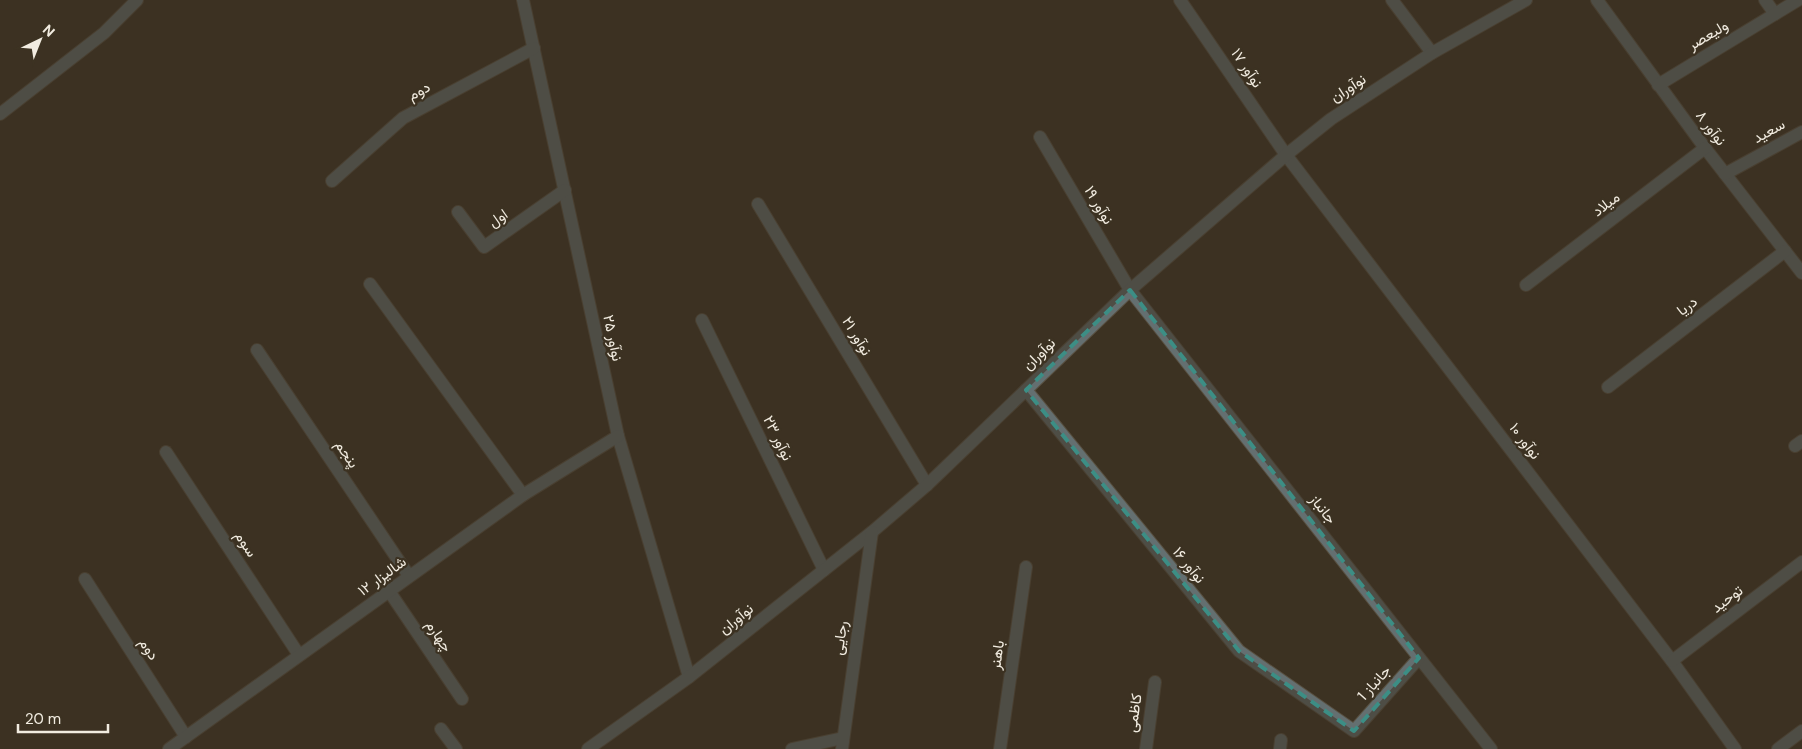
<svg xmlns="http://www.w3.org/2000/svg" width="1802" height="749" font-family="'DM Sans',Vazirmatn,sans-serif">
<rect width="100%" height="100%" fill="#3c3222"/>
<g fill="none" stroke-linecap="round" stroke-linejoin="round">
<defs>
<g id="minor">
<path d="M 523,0 L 618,436 L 689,677"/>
<path d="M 1180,0 L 1286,155 L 1672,661 L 1735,749"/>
<path d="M 1392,0 L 1432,53"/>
<path d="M 1597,0 L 1705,148 L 1802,273"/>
<path d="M 1765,0 L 1775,14"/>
<path d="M 1658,85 L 1798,0"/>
<path d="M 0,114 L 104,33 L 137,0"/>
<path d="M 1040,137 L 1130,290 L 1491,749"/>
<path d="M 1725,174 L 1802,132"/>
<path d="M 332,181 L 403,118 L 534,48"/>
<path d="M 758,204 L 927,485"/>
<path d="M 458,212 L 484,247 L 565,190"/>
<path d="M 370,284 L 523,495"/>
<path d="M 1526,285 L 1705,148"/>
<path d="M 702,320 L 824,570"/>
<path d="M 257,350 L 409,576"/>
<path d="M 1608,387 L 1785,251"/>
<path d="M 1026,390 L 1239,651 L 1354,731 L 1419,658"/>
<path d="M 1795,446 L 1802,441"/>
<path d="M 166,452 L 299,655"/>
<path d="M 85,579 L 186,737"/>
<path d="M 389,591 L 462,699"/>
<path d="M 1672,661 L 1802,562"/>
<path d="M 441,729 L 456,749"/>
<path d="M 169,749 L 523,495 L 618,436"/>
<path d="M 588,749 L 689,677 L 872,532 L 927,485 L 1130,290 L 1286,155 L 1331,119 L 1432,53 L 1526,0"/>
<path d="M 792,749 L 843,738"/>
<path d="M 842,749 L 872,532"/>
<path d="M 1000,749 L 1026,567"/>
<path d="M 1146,749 L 1155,682"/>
<path d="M 1280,749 L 1281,740"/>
<path d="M 1778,749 L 1802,731"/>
</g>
</defs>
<!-- minor casing -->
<use href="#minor" stroke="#595041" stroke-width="14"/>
<!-- minor -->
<use href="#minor" stroke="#646f70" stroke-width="12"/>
</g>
<!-- marked area -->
<path d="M0 0H1802V749H0ZM 1130,290 L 1419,658 L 1354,731 L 1239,651 L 1026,390 Z" fill="#3c3222" fill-opacity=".55" fill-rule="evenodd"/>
<path fill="none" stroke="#3c8e85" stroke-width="4" stroke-dasharray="10 6" stroke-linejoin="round" d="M 1130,290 L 1419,658 L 1354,731 L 1239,651 L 1026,390 Z"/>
<g text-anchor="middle" stroke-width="4.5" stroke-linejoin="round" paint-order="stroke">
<!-- street labels -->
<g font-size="15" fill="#f2ece1" stroke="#3c3222">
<text transform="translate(1708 35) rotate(-31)" y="5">ولیعصر</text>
<text transform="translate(1247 68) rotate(56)" y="5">نوآور ۱۷</text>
<text transform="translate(1348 88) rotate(-33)" y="5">نوآوران</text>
<text transform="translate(419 91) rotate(-28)" y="5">دوم</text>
<text transform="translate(1711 128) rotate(53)" y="5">نوآور ۸</text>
<text transform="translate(1769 131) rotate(-29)" y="5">سعید</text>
<text transform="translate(1606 204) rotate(-37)" y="5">میلاد</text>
<text transform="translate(1099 205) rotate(59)" y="5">نوآور ۱۹</text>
<text transform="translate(498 218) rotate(-35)" y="5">اول</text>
<text transform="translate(1687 306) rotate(-38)" y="5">دریا</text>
<text transform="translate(857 336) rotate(59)" y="5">نوآور ۲۱</text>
<text transform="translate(613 338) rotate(78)" y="5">نوآور ۲۵</text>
<text transform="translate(1039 354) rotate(-44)" y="5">نوآوران</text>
<text transform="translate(778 438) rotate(64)" y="5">نوآور ۲۳</text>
<text transform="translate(1525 441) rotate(53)" y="5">نوآور ۱۰</text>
<text transform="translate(347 454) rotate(56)" y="5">پنجم</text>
<text transform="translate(1323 509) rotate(52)" y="5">جانباز</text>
<text transform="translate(246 544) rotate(57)" y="5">سوم</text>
<text transform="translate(1189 565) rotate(51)" y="5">نوآور ۱۶</text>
<text transform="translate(382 576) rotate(-36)" y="5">شالیزار ۱۲</text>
<text transform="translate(1727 599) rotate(-37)" y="5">توحید</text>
<text transform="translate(736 619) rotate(-39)" y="5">نوآوران</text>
<text transform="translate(439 636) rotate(56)" y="5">چهارم</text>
<text transform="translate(840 638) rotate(-82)" y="5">رجایی</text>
<text transform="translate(149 649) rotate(57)" y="5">دوم</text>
<text transform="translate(997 655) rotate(-82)" y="5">باهنر</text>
<text transform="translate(1374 683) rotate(-48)" y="5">جانباز 1</text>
<text transform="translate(1134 713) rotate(-82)" y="5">کاظمی</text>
</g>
</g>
<!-- north arrow -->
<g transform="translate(40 40) rotate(43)" stroke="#3c3222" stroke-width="4" paint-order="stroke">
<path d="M0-4L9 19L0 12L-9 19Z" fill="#f2ece1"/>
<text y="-8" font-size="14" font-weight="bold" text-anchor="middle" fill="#f2ece1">N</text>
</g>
<!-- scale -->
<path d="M18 724v8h90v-8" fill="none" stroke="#f2ece1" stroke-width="2.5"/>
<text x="25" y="724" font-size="15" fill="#f2ece1" stroke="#3c3222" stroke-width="4" paint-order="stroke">20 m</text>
</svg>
